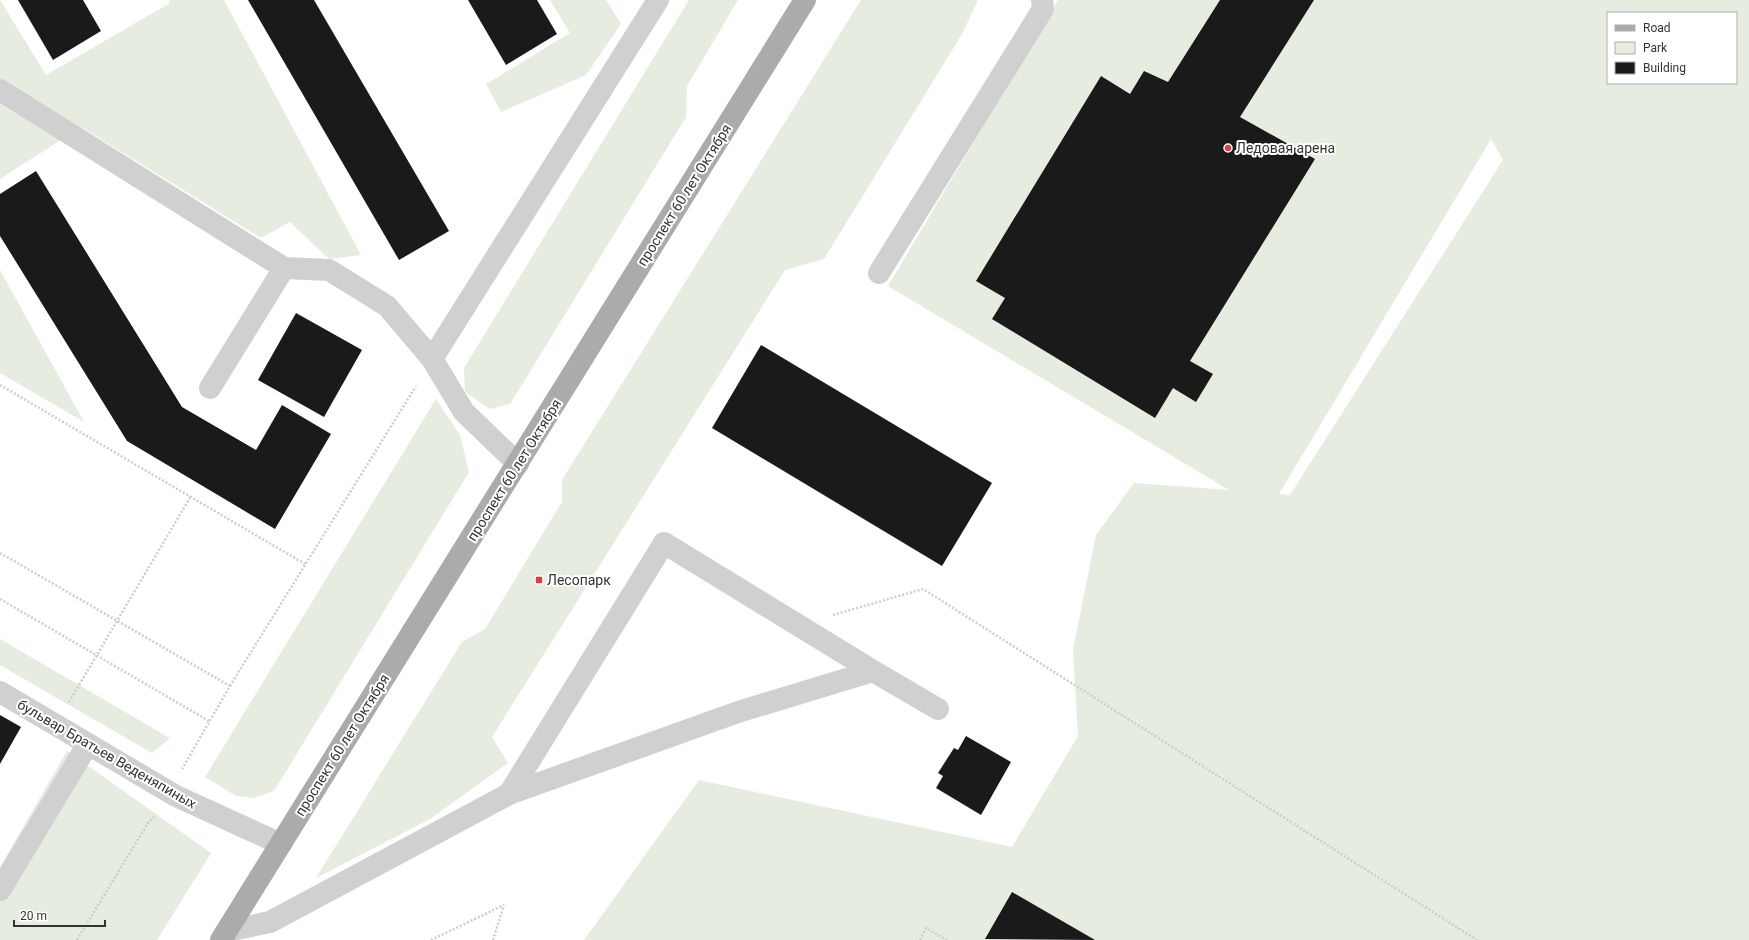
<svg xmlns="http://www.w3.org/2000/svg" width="1749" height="940" font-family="Roboto,sans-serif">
<rect width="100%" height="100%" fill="#fff"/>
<!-- green -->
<g fill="#e6ecdf" fill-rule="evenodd">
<path d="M 0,0 L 46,75 L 170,3 L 169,0 L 224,0 L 361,255 L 329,259 L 290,222 L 261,238 L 81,127 L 0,179 Z"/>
<path d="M 550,0 L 606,0 L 621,24 L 586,75 L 501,112 L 486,84 L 570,33 Z"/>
<path d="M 689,0 L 738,0 L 687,86 L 686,117 L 510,404 L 490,409 L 465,392 L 464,368 Z"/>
<path d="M 861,0 L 978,0 L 962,34 L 824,259 L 785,270 L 492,737 L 508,763 L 430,819 L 316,878 L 462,642 L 485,629 L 562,502 L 562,480 Z"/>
<path d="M 1058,0 L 1749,0 L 1749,940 L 584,940 L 699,780 L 1012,847 L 1078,736 L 1073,650 L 1096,535 L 1134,483 L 1229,490 L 888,286 ZM 1608,13 L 1736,13 L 1736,83 L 1608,83 ZM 1491,139 L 1503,160 L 1290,495 L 1279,494 Z"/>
<path d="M 0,270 L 84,422 L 0,373 Z"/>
<path d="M 436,399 L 460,435 L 469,472 L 274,791 L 253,798 L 236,796 L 205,777 Z"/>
<path d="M 0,639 L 170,738 L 152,753 L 0,665 Z"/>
<path d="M 67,751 L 211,853 L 157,940 L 0,940 L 0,867 Z"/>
</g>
<!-- building -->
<g fill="#1a1a1a">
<path d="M 18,0 L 83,0 L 101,31 L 53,60 Z"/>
<path d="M 248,0 L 314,0 L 449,231 L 399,260 Z"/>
<path d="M 468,0 L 537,0 L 557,34 L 506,65 Z"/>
<path d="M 1220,0 L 1314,0 L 1240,117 L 1315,159 L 1190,361 L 1213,374 L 1196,402 L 1173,388 L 1155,418 L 992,319 L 1005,298 L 976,281 L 1101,76 L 1130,94 L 1144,71 L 1168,82 Z"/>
<path d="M 36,171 L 182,407 L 256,450 L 282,405 L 331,434 L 275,529 L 127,441 L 0,236 L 0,194 Z"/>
<path d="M 296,313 L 362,350 L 324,417 L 258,380 Z"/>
<path d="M 761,345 L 992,483 L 942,566 L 712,428 Z"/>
<path d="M 0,715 L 21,727 L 0,764 Z"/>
<path d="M 966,736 L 1011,762 L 981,815 L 936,788 L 943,776 L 938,773 L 954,748 L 958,750 Z"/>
<path d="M 1012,892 L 1095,940 L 985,939 Z"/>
</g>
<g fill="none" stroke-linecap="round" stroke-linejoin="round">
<!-- path -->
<g stroke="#cdcdcd" stroke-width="2.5" stroke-dasharray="2 2" stroke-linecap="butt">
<path d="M 0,385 L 305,564"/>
<path d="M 0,553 L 230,686 L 182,769"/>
<path d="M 0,599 L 209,721"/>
<path d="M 833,615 L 923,589 L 1477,940"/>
<path d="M 230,686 L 416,386"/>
<path d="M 69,702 L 191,496"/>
<path d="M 77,940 L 148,823 L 156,815"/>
<path d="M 431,940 L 504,905"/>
<path d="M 493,940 L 504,905"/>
<path d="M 920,940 L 926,928 L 947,940"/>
</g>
<!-- minor -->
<g stroke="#d0d0d0" stroke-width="22">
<path d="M 0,90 L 284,268 L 329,270 L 387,306 L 432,359 L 464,412 L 518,464"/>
<path d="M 879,273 L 1043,9 L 1042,0"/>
<path d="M 432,359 L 658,0"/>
<path d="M 210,388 L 284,268"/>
<path d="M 0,692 L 176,796 L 281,844"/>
<path d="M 509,794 L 741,711 L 873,671 L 938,709"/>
<path d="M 0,890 L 88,744"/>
<path d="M 227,931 L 270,922 L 509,794 L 664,543 L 873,671"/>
</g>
<!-- major -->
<path stroke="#ababab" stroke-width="22" d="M 221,940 L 805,0"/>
</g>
<!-- markers -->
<g fill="#e63946" stroke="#fff" stroke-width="1.5">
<circle cx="1228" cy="148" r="4"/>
<rect x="535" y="576" width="8" height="8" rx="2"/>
</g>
<g text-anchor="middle" stroke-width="4" stroke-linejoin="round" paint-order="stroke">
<!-- poi labels -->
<g font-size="14" fill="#333" stroke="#fff" text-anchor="start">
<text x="1236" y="153">Ледовая арена</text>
<text x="547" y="585">Лесопарк</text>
</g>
<!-- street labels -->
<g font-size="14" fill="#333" stroke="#fff">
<text transform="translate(684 195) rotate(-58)" y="5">проспект 60 лет Октября</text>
<text transform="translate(514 470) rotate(-58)" y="5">проспект 60 лет Октября</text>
<text transform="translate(342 745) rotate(-58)" y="5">проспект 60 лет Октября</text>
<text transform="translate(107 754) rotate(30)" y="5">бульвар Братьев Веденяпиных</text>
</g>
</g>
<!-- legend -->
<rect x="1607" y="12" width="130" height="72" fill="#ffffff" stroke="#adadad"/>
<rect x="1615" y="25" width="20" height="6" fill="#ababab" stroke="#adadad"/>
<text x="1643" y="32" font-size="12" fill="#333333">Road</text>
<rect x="1615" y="42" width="20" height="12" fill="#e6ecdf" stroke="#adadad"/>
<text x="1643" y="52" font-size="12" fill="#333333">Park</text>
<rect x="1615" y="62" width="20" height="12" fill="#1a1a1a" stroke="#adadad"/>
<text x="1643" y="72" font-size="12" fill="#333333">Building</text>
<!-- scale -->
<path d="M14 920v6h91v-6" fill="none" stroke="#333333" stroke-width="2"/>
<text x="20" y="920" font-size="12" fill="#333333" stroke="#ffffff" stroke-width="3" paint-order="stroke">20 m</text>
</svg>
